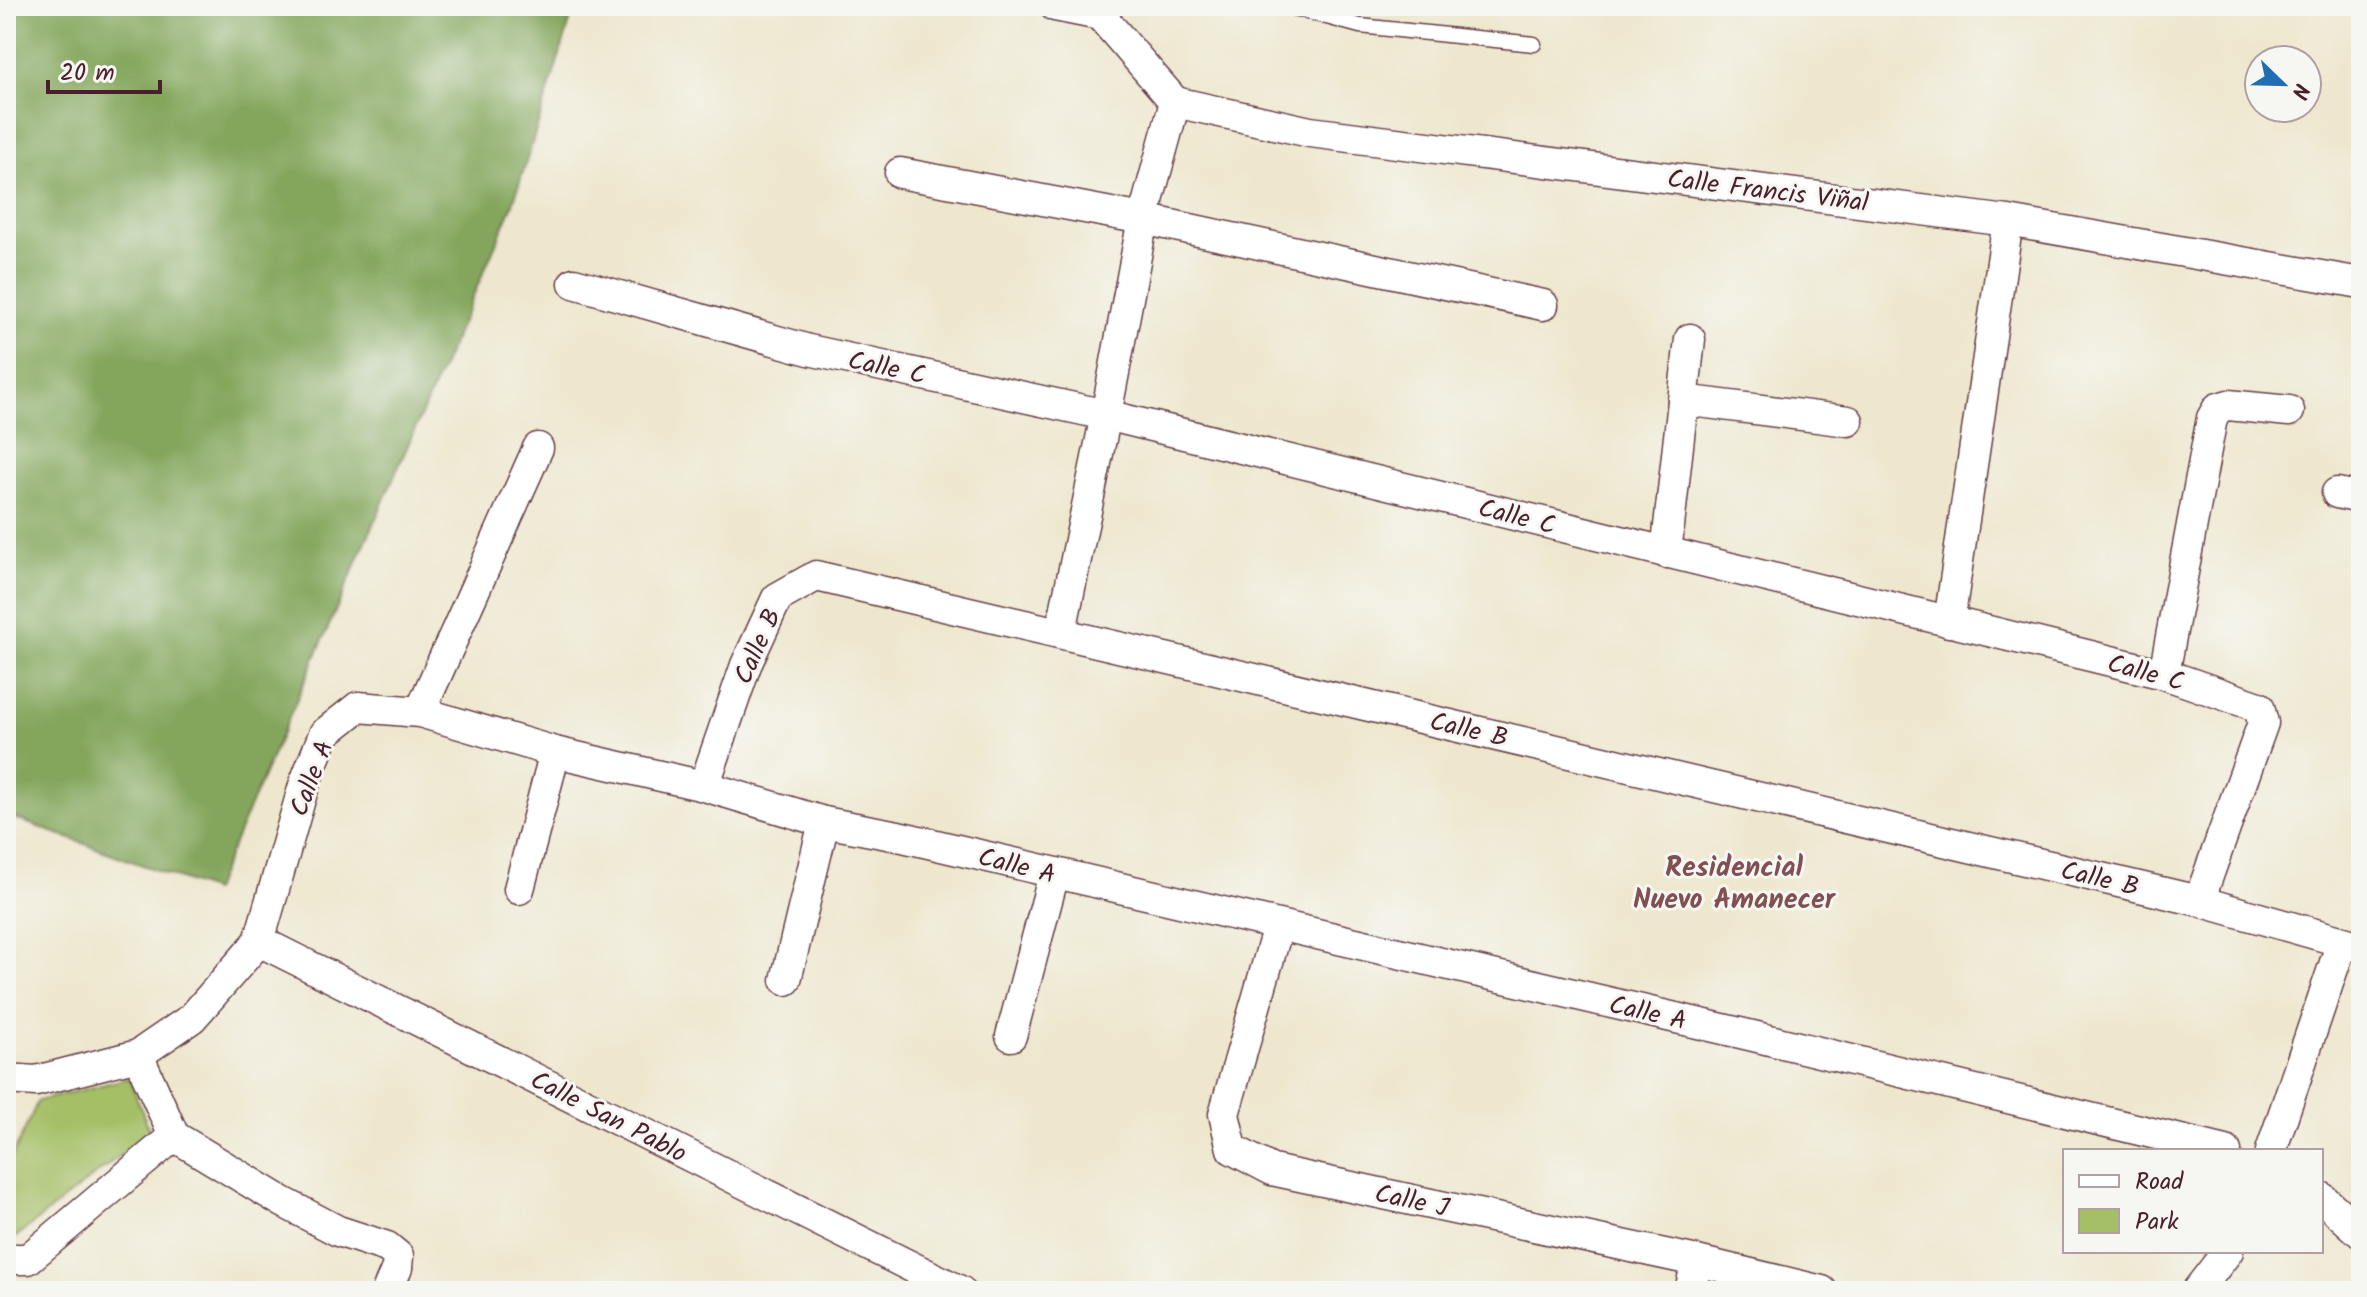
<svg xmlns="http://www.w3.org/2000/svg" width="2367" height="1297" font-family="Kalam,sans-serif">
<rect width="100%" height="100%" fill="#f6f6f2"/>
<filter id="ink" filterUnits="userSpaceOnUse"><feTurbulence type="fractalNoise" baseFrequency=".0125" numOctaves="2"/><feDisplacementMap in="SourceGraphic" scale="16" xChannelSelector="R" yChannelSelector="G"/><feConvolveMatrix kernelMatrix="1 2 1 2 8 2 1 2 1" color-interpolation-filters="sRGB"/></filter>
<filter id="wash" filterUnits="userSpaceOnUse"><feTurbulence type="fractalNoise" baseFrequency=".006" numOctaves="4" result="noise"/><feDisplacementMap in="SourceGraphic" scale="32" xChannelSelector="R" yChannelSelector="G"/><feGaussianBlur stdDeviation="1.8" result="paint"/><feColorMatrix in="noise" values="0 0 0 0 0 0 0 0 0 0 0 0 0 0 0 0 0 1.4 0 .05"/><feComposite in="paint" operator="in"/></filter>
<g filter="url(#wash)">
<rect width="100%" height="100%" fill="#eee7ce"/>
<!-- green -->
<path fill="#a4bf66" stroke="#776f48" stroke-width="2" d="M 129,1078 L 150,1132 L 12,1240 L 6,1239 L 6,1170 L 38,1101 Z"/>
<!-- forest -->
<path fill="#83a65b" stroke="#666243" stroke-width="2" d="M 6,6 L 575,6 L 512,207 L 213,891 L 6,815 Z"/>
</g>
<g filter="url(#ink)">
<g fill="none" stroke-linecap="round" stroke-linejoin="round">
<defs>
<path id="service" d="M 1286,6 L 1360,26 L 1534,44"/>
<g id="minor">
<path d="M 1055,6 L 1100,15 L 1175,102"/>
<path d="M 1175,102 L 1310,132 L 2008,221 L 2361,283"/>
<path d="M 900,173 L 1143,219 L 1543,305"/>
<path d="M 574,283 L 809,350 L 1106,415 L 2164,674 L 2259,707 L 2263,723 L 2199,901"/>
<path d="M 1683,400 L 1848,421"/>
<path d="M 2337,493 L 2361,498"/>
<path d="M 1666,553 L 1690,339"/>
<path d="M 1949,622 L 2008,221"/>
<path d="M 1061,631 L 1106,415 L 1143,219 L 1175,102"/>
<path d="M 2164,674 L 2212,418 L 2218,408 L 2228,405 L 2289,411"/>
<path d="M 420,712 L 538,448"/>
<path d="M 704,786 L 746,665 L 777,598 L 816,576 L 2199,901 L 2361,947"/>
<path d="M 519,889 L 555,752"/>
<path d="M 1278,927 L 1224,1114 L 1232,1149 L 1272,1170 L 1697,1261 L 1822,1291"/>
<path d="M 259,941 L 960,1291"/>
<path d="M 786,980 L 824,822"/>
<path d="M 1011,1036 L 1054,874"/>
<path d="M 138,1055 L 174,1136 L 283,1202 L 338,1231 L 387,1247 L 398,1256 L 397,1268 L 387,1291"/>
<path d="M 6,1079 L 36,1081 L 138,1055 L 192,1018 L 259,941 L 305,782 L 324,734 L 358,707 L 420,712 L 555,752 L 704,786 L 824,822 L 898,836 L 1753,1036 L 2226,1151"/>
<path d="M 2271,1151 L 2342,942"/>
<path d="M 2321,1197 L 2361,1233"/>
<path d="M 6,1259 L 28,1259 L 174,1136"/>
<path d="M 1690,1291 L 1697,1261"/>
<path d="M 2197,1291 L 2228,1251"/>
</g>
</defs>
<!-- service casing -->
<use href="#service" stroke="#633d43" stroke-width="17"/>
<!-- minor casing -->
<use href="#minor" stroke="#633d43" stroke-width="33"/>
<!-- service -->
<use href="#service" stroke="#fff" stroke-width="14"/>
<!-- minor -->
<use href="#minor" stroke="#fff" stroke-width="30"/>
</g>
</g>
<g text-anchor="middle" stroke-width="6" stroke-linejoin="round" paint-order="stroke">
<!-- street labels -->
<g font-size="26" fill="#4a1f2b" stroke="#f6f6f2">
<text transform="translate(1768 190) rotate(7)" y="9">Calle Francis Viñal</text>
<text transform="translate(887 367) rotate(12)" y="9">Calle C</text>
<text transform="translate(1517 516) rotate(14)" y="9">Calle C</text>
<text transform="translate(757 646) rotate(-66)" y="9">Calle B</text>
<text transform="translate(2146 672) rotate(15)" y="9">Calle C</text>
<text transform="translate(1469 729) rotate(13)" y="9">Calle B</text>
<text transform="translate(311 778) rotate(-69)" y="9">Calle A</text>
<text transform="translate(1017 865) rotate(14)" y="9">Calle A</text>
<text transform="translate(2100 878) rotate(13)" y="9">Calle B</text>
<text transform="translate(1648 1012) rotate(13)" y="9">Calle A</text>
<text transform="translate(609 1116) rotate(27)" y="9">Calle San Pablo</text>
<text transform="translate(1412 1200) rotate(12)" y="9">Calle J</text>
</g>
<!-- neighbourhood labels -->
<g font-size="28" font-weight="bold" fill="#825053" stroke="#f6f6f2">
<text x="1734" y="876">Residencial<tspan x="1734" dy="32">Nuevo Amanecer</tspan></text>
</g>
</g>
<!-- margin -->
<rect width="2367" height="1297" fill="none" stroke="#f6f6f2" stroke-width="32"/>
<!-- legend -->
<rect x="2063" y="1149" width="260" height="104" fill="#f6f6f2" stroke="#b1a0a2" stroke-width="2"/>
<rect x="2079" y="1175" width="40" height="12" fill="#ffffff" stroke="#b1a0a2" stroke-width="2"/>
<text x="2135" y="1189" font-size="24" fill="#4a1f2b">Road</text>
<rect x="2079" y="1209" width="40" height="24" fill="#a4bf66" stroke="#b1a0a2" stroke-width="2"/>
<text x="2135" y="1229" font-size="24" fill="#4a1f2b">Park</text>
<!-- north arrow -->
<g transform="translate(2283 84) rotate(113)"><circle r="38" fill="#f6f6f2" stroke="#b1a0a2" stroke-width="2"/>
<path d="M0-6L14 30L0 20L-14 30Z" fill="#1f6fb2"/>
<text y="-12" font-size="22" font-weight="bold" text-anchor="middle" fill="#4a1f2b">N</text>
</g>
<!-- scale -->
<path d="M48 80v12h112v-12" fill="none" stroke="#4a1f2b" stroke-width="4"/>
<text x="60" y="80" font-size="24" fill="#4a1f2b" stroke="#f6f6f2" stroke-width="6" paint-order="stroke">20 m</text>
</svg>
